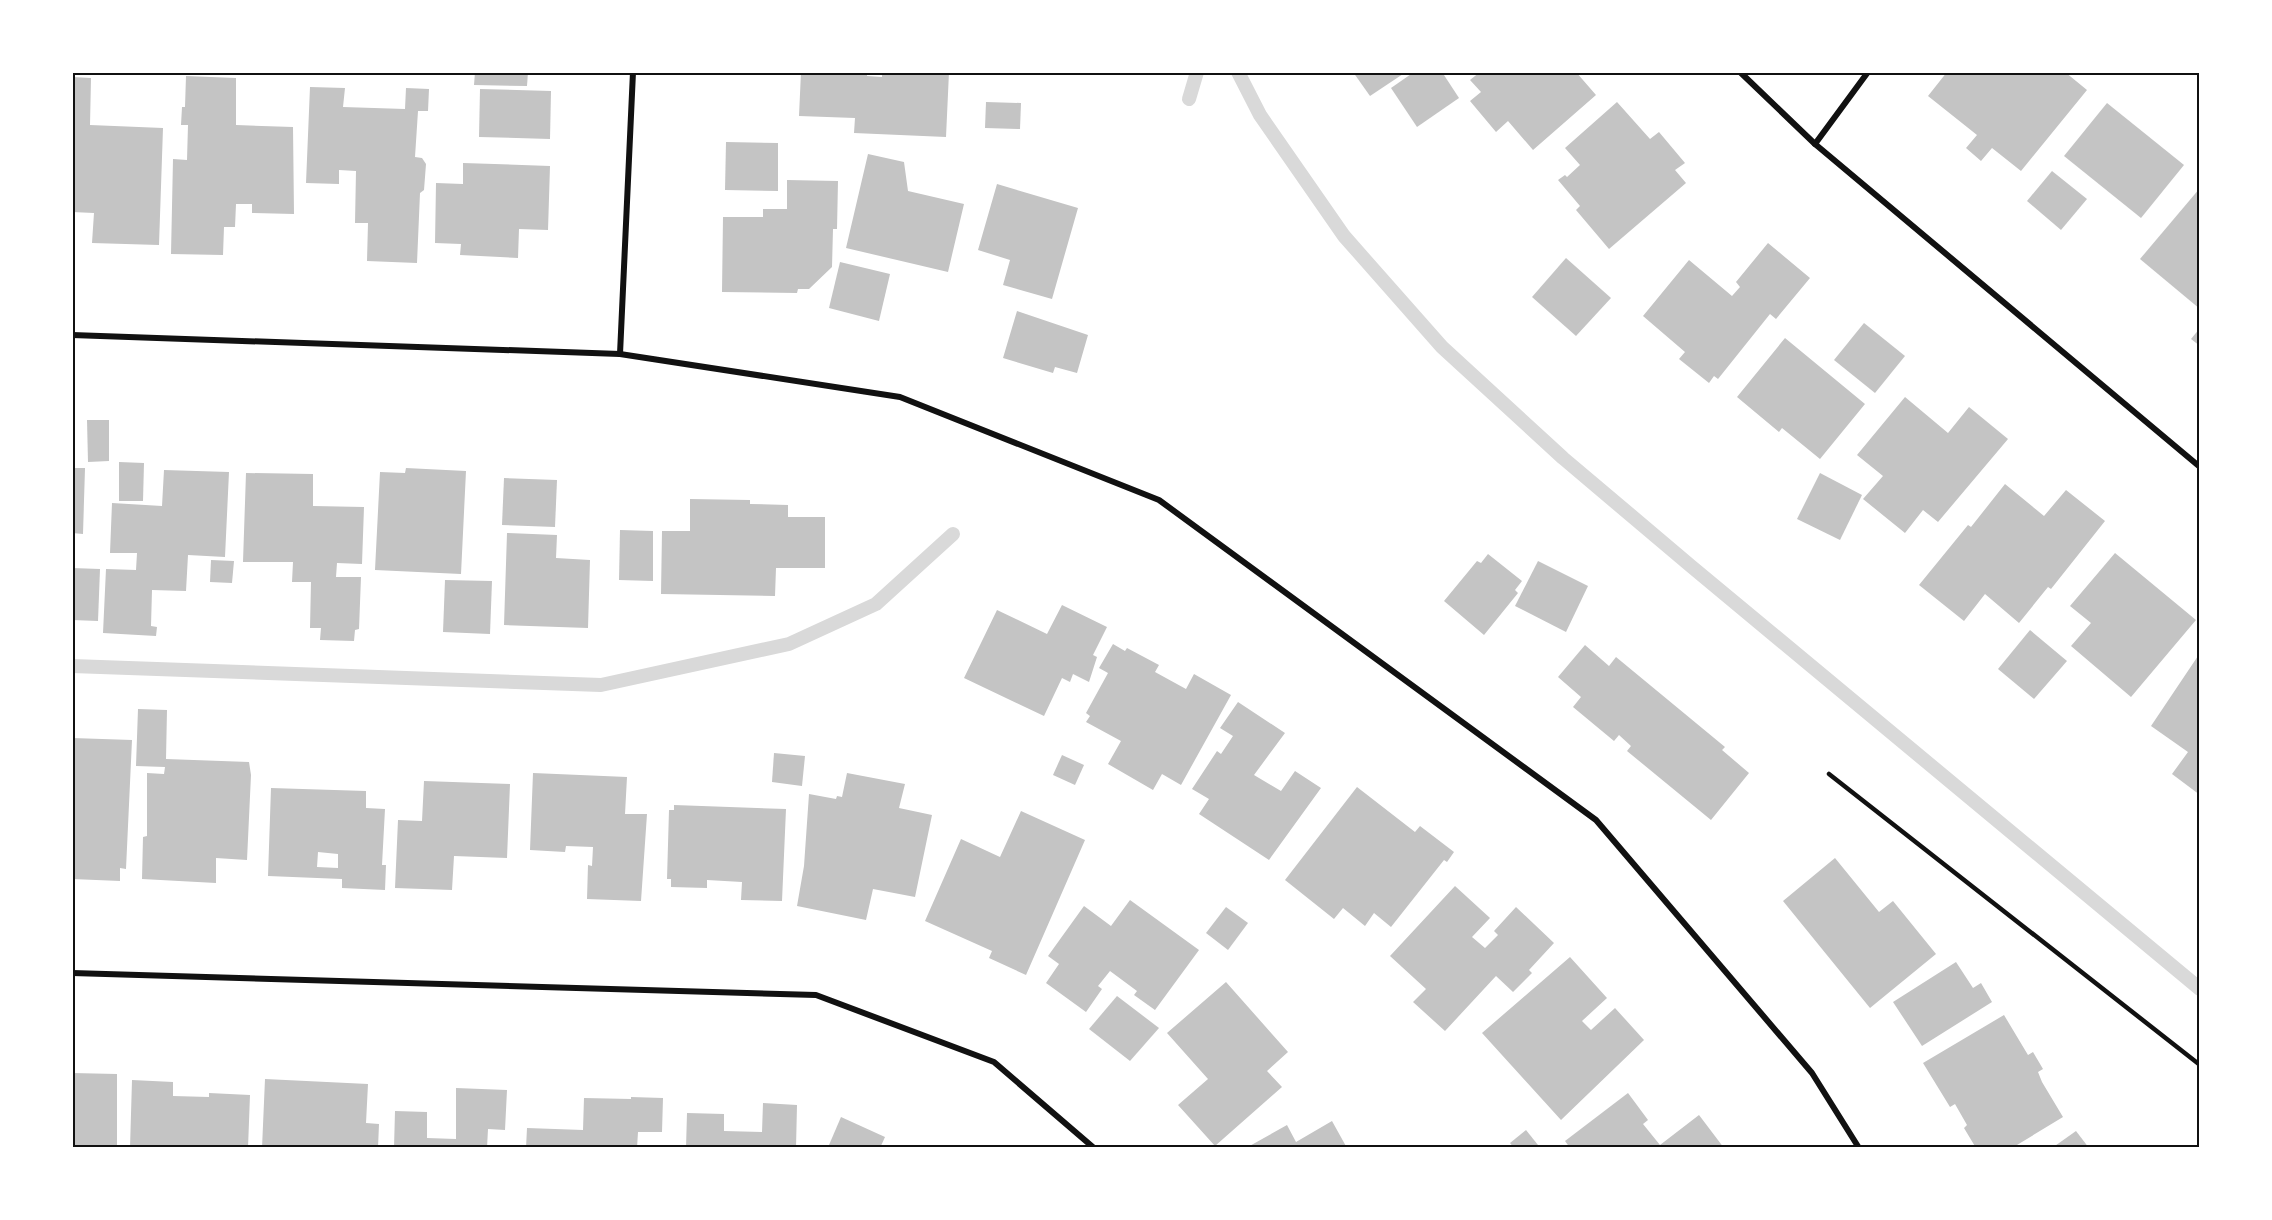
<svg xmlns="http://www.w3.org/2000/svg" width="2272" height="1220" font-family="'Work Sans',sans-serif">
<rect width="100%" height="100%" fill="#fff"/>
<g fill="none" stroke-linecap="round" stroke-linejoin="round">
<!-- stream -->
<g stroke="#d9d9d9" stroke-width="14">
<path d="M 1238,72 L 1260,115 L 1344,236 L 1442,347 L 1563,458 L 1692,567 L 2200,989"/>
<path d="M 1189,99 L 1197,72"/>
<path d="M 72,666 L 601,685 L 789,644 L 876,604 L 953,534"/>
</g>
</g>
<!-- building -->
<g fill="#c4c4c4" fill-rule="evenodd">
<path d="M 475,72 L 528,72 L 527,86 L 474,85 Z"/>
<path d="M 801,72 L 867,72 L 867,76 L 882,77 L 882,72 L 949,72 L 946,137 L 854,133 L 855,118 L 799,116 Z"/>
<path d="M 1353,72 L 1406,72 L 1370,96 Z"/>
<path d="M 1414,72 L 1442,72 L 1459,98 L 1417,127 L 1391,88 Z"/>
<path d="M 1480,72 L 1576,72 L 1596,95 L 1533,150 L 1508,121 L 1496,132 L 1470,101 L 1481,92 L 1470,80 Z"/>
<path d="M 1947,72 L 2065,72 L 2087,90 L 2021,171 L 1992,148 L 1981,161 L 1966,148 L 1977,135 L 1928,96 Z"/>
<path d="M 186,76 L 236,78 L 236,125 L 293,127 L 294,214 L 252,213 L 252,204 L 236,204 L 235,227 L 224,227 L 223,255 L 171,254 L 173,159 L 187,160 L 188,125 L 181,125 L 182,107 L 185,107 Z"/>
<path d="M 72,77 L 91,78 L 90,125 L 163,128 L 159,245 L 92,243 L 94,213 L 72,212 Z"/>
<path d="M 310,87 L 345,88 L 343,107 L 405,109 L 406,88 L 429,89 L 428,111 L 418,111 L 415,157 L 422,158 L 426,164 L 424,190 L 420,193 L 417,263 L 367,261 L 368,223 L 355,223 L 356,171 L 339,170 L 339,184 L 306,183 Z"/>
<path d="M 480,89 L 551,91 L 550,139 L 479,137 Z"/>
<path d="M 986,102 L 1021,103 L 1020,129 L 985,128 Z"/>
<path d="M 1617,102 L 1650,139 L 1659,132 L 1685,163 L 1675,170 L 1686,183 L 1609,249 L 1576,210 L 1580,206 L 1558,180 L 1565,175 L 1567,177 L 1580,165 L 1565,148 Z"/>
<path d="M 2107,103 L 2184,165 L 2141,218 L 2064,156 Z"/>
<path d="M 726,142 L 778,143 L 778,191 L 725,190 Z"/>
<path d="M 868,154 L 904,162 L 908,191 L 964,204 L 948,272 L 846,248 Z"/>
<path d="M 463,163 L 550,166 L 548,230 L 519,229 L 518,258 L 460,255 L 461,244 L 435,243 L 436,183 L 463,184 Z"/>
<path d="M 2052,171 L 2087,199 L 2061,230 L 2027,201 Z"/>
<path d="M 787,180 L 838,181 L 837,229 L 833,229 L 832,267 L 809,289 L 798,289 L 797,293 L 722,292 L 723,217 L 763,217 L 763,209 L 787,209 Z"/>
<path d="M 997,184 L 1078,208 L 1052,299 L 1003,285 L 1010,260 L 978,250 Z"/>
<path d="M 2200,188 L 2200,309 L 2140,259 Z"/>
<path d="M 1768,243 L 1810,278 L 1776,319 L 1770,314 L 1718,379 L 1714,376 L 1709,383 L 1679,359 L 1685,352 L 1643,316 L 1689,260 L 1732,296 L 1740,287 L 1736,282 Z"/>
<path d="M 1566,258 L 1611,298 L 1576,336 L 1532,297 Z"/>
<path d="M 840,262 L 890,274 L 879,321 L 829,308 Z"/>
<path d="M 1017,311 L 1088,335 L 1077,373 L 1055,367 L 1053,373 L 1003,358 Z"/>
<path d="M 1864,323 L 1905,356 L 1875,393 L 1834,360 Z"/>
<path d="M 2200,328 L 2200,346 L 2191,339 Z"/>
<path d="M 1785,338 L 1865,404 L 1820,459 L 1782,428 L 1779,432 L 1737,397 Z"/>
<path d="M 1905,397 L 1948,433 L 1969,407 L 2008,439 L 1938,522 L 1923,510 L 1905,533 L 1863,499 L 1883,476 L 1857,455 Z"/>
<path d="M 87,420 L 109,420 L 109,461 L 88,462 Z"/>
<path d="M 119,462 L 144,463 L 143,501 L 119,501 Z"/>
<path d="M 72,468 L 85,468 L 83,534 L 72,533 Z"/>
<path d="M 406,468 L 466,471 L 461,574 L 375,570 L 380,472 L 405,473 Z"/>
<path d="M 164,470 L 229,472 L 225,557 L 188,555 L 186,591 L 152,590 L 151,626 L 157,627 L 156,636 L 103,633 L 106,569 L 136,570 L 137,553 L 110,553 L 112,503 L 162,506 Z"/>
<path d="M 246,473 L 313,474 L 313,506 L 364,507 L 362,564 L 337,563 L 336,577 L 361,577 L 359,629 L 355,630 L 354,641 L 320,640 L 321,628 L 310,628 L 311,582 L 292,582 L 293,562 L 243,562 Z"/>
<path d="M 1820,473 L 1862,495 L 1840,540 L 1797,519 Z"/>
<path d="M 504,478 L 557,480 L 555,527 L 502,525 Z"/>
<path d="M 2005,484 L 2044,516 L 2066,490 L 2105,521 L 2051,589 L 2048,587 L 2019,623 L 1985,594 L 1964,621 L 1919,585 L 1968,525 L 1971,527 Z"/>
<path d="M 690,499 L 750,500 L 750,504 L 788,505 L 788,517 L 825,517 L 825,568 L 776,568 L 775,596 L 661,594 L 662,531 L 690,531 Z"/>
<path d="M 620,530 L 653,531 L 653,581 L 619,580 Z"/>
<path d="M 507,533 L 557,535 L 556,558 L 590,560 L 588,628 L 504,625 Z"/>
<path d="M 2115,553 L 2196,620 L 2131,697 L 2071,646 L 2091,623 L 2070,606 Z"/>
<path d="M 1488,554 L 1522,581 L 1515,590 L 1518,593 L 1484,635 L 1444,601 L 1477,561 L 1481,563 Z"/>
<path d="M 211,560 L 234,561 L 232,583 L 210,582 Z"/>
<path d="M 1538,561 L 1588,586 L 1566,632 L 1515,606 Z"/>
<path d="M 72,568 L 100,569 L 98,621 L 72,620 Z"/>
<path d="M 445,580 L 492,581 L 490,634 L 443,632 Z"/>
<path d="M 1062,605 L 1107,627 L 1093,655 L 1097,657 L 1089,682 L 1073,674 L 1070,682 L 1062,678 L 1044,716 L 964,678 L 997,610 L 1047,634 Z"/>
<path d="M 2030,630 L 2067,661 L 2034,699 L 1998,669 Z"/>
<path d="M 1113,644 L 1125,651 L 1127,648 L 1159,665 L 1155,672 L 1186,689 L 1194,674 L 1231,695 L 1181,785 L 1162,774 L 1153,790 L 1108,764 L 1121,741 L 1086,722 L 1090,716 L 1086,713 L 1108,673 L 1099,668 Z"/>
<path d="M 1585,645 L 1609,666 L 1616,657 L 1725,747 L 1722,750 L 1749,773 L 1711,820 L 1627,751 L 1631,746 L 1619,735 L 1614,741 L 1573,707 L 1581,697 L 1558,677 Z"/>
<path d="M 2200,653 L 2200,795 L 2172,774 L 2188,752 L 2151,726 Z"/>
<path d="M 1238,702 L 1285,733 L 1254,775 L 1281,791 L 1295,771 L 1321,788 L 1269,860 L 1199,814 L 1209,799 L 1192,789 L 1217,751 L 1221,754 L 1233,736 L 1220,728 Z"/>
<path d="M 138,709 L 167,710 L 166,759 L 249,762 L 251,775 L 247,860 L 216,858 L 216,883 L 142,879 L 143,837 L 147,836 L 147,773 L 164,774 L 165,767 L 136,766 Z"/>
<path d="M 72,738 L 132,740 L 126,869 L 120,868 L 120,881 L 72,879 Z"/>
<path d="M 774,753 L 805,756 L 802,786 L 772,782 Z"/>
<path d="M 1062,755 L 1084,765 L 1075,785 L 1053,775 Z"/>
<path d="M 533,773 L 627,777 L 625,814 L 647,814 L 641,901 L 587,899 L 588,865 L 592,866 L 593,847 L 566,846 L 565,852 L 530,850 Z"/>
<path d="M 847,773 L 905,784 L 899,808 L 932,815 L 915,897 L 873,889 L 866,920 L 797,906 L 804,866 L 809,794 L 836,799 L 837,796 L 842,797 Z"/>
<path d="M 424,781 L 510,784 L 507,858 L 454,856 L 452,890 L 395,888 L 398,820 L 422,821 Z"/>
<path d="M 1357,787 L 1415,832 L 1420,826 L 1454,852 L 1447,862 L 1444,860 L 1391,927 L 1374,913 L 1365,926 L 1343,908 L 1334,919 L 1285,880 Z"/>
<path d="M 271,788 L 366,791 L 366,808 L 385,809 L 382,865 L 386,865 L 385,890 L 342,888 L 342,879 L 268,876 ZM 318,852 L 338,854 L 338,868 L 317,867 Z"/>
<path d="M 674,805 L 786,809 L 782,901 L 741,900 L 742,882 L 707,880 L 707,888 L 671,887 L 671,879 L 667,879 L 669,810 L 674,810 Z"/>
<path d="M 1021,811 L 1085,840 L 1026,975 L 989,958 L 992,951 L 925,921 L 961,839 L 1000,857 Z"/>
<path d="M 1835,858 L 1879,912 L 1893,901 L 1936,954 L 1870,1008 L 1783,901 Z"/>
<path d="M 1455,886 L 1490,918 L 1472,937 L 1485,948 L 1498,935 L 1494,931 L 1516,907 L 1554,943 L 1529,970 L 1532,973 L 1513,992 L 1496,976 L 1445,1031 L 1413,1002 L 1426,989 L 1390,956 Z"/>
<path d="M 1130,900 L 1199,950 L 1155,1010 L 1134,995 L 1137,991 L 1110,971 L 1098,986 L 1102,989 L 1086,1012 L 1046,983 L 1059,964 L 1048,956 L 1084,906 L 1111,926 Z"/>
<path d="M 1226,907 L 1248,923 L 1228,950 L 1206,933 Z"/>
<path d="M 1570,957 L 1607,998 L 1582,1021 L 1591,1030 L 1615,1008 L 1644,1040 L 1561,1120 L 1482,1033 Z"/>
<path d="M 1956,962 L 1973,988 L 1981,983 L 1992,1002 L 1922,1046 L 1893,1002 Z"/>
<path d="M 1226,982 L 1288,1052 L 1267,1071 L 1282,1087 L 1215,1146 L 1178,1105 L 1208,1079 L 1167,1033 Z"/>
<path d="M 1117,996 L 1159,1028 L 1130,1061 L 1089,1029 Z"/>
<path d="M 2004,1015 L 2028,1055 L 2033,1052 L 2043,1069 L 2038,1072 L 2042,1082 L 2063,1117 L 2012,1148 L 1976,1148 L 1964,1128 L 1967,1125 L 1955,1104 L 1950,1107 L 1923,1063 Z"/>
<path d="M 72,1073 L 117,1074 L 117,1148 L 72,1148 Z"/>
<path d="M 265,1079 L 368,1084 L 366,1123 L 379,1124 L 378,1148 L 262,1148 Z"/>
<path d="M 132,1080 L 173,1082 L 173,1096 L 209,1097 L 209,1093 L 250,1095 L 248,1148 L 130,1148 Z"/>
<path d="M 456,1088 L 507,1090 L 505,1130 L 488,1129 L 487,1148 L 394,1148 L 395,1111 L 427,1112 L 427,1138 L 456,1139 Z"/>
<path d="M 1628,1093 L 1648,1120 L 1643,1124 L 1660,1145 L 1699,1115 L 1724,1148 L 1570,1148 L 1565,1141 Z"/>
<path d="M 631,1097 L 663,1098 L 662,1132 L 638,1132 L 637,1148 L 526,1148 L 527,1128 L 583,1130 L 584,1098 L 631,1099 Z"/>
<path d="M 763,1103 L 797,1105 L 796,1148 L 686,1148 L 687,1113 L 724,1114 L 724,1131 L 762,1132 Z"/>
<path d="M 841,1117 L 885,1137 L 880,1148 L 834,1148 L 829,1145 Z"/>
<path d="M 1332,1121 L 1347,1148 L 1246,1148 L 1287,1125 L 1296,1142 Z"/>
<path d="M 1526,1130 L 1538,1145 L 1534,1148 L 1514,1148 L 1510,1143 Z"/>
<path d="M 2076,1131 L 2089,1148 L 2052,1148 Z"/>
</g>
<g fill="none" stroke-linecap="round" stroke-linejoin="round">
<!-- service -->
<path stroke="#111" stroke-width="4.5" d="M 1829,774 L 2200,1065"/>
<!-- minor -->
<g stroke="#111" stroke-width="6">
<path d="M 1740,72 L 1815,144 L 2200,467"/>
<path d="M 1815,144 L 1868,72"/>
<path d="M 72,335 L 620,354 L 900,397 L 1159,500 L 1596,820 L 1812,1073 L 1859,1148"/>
<path d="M 620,354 L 633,72"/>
<path d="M 72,973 L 816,995 L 994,1062 L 1094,1148"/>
</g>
</g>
<!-- border -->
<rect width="2272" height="1220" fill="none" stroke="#ffffff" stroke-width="147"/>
<rect x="74" y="74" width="2124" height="1072" fill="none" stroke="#111" stroke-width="2"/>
</svg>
